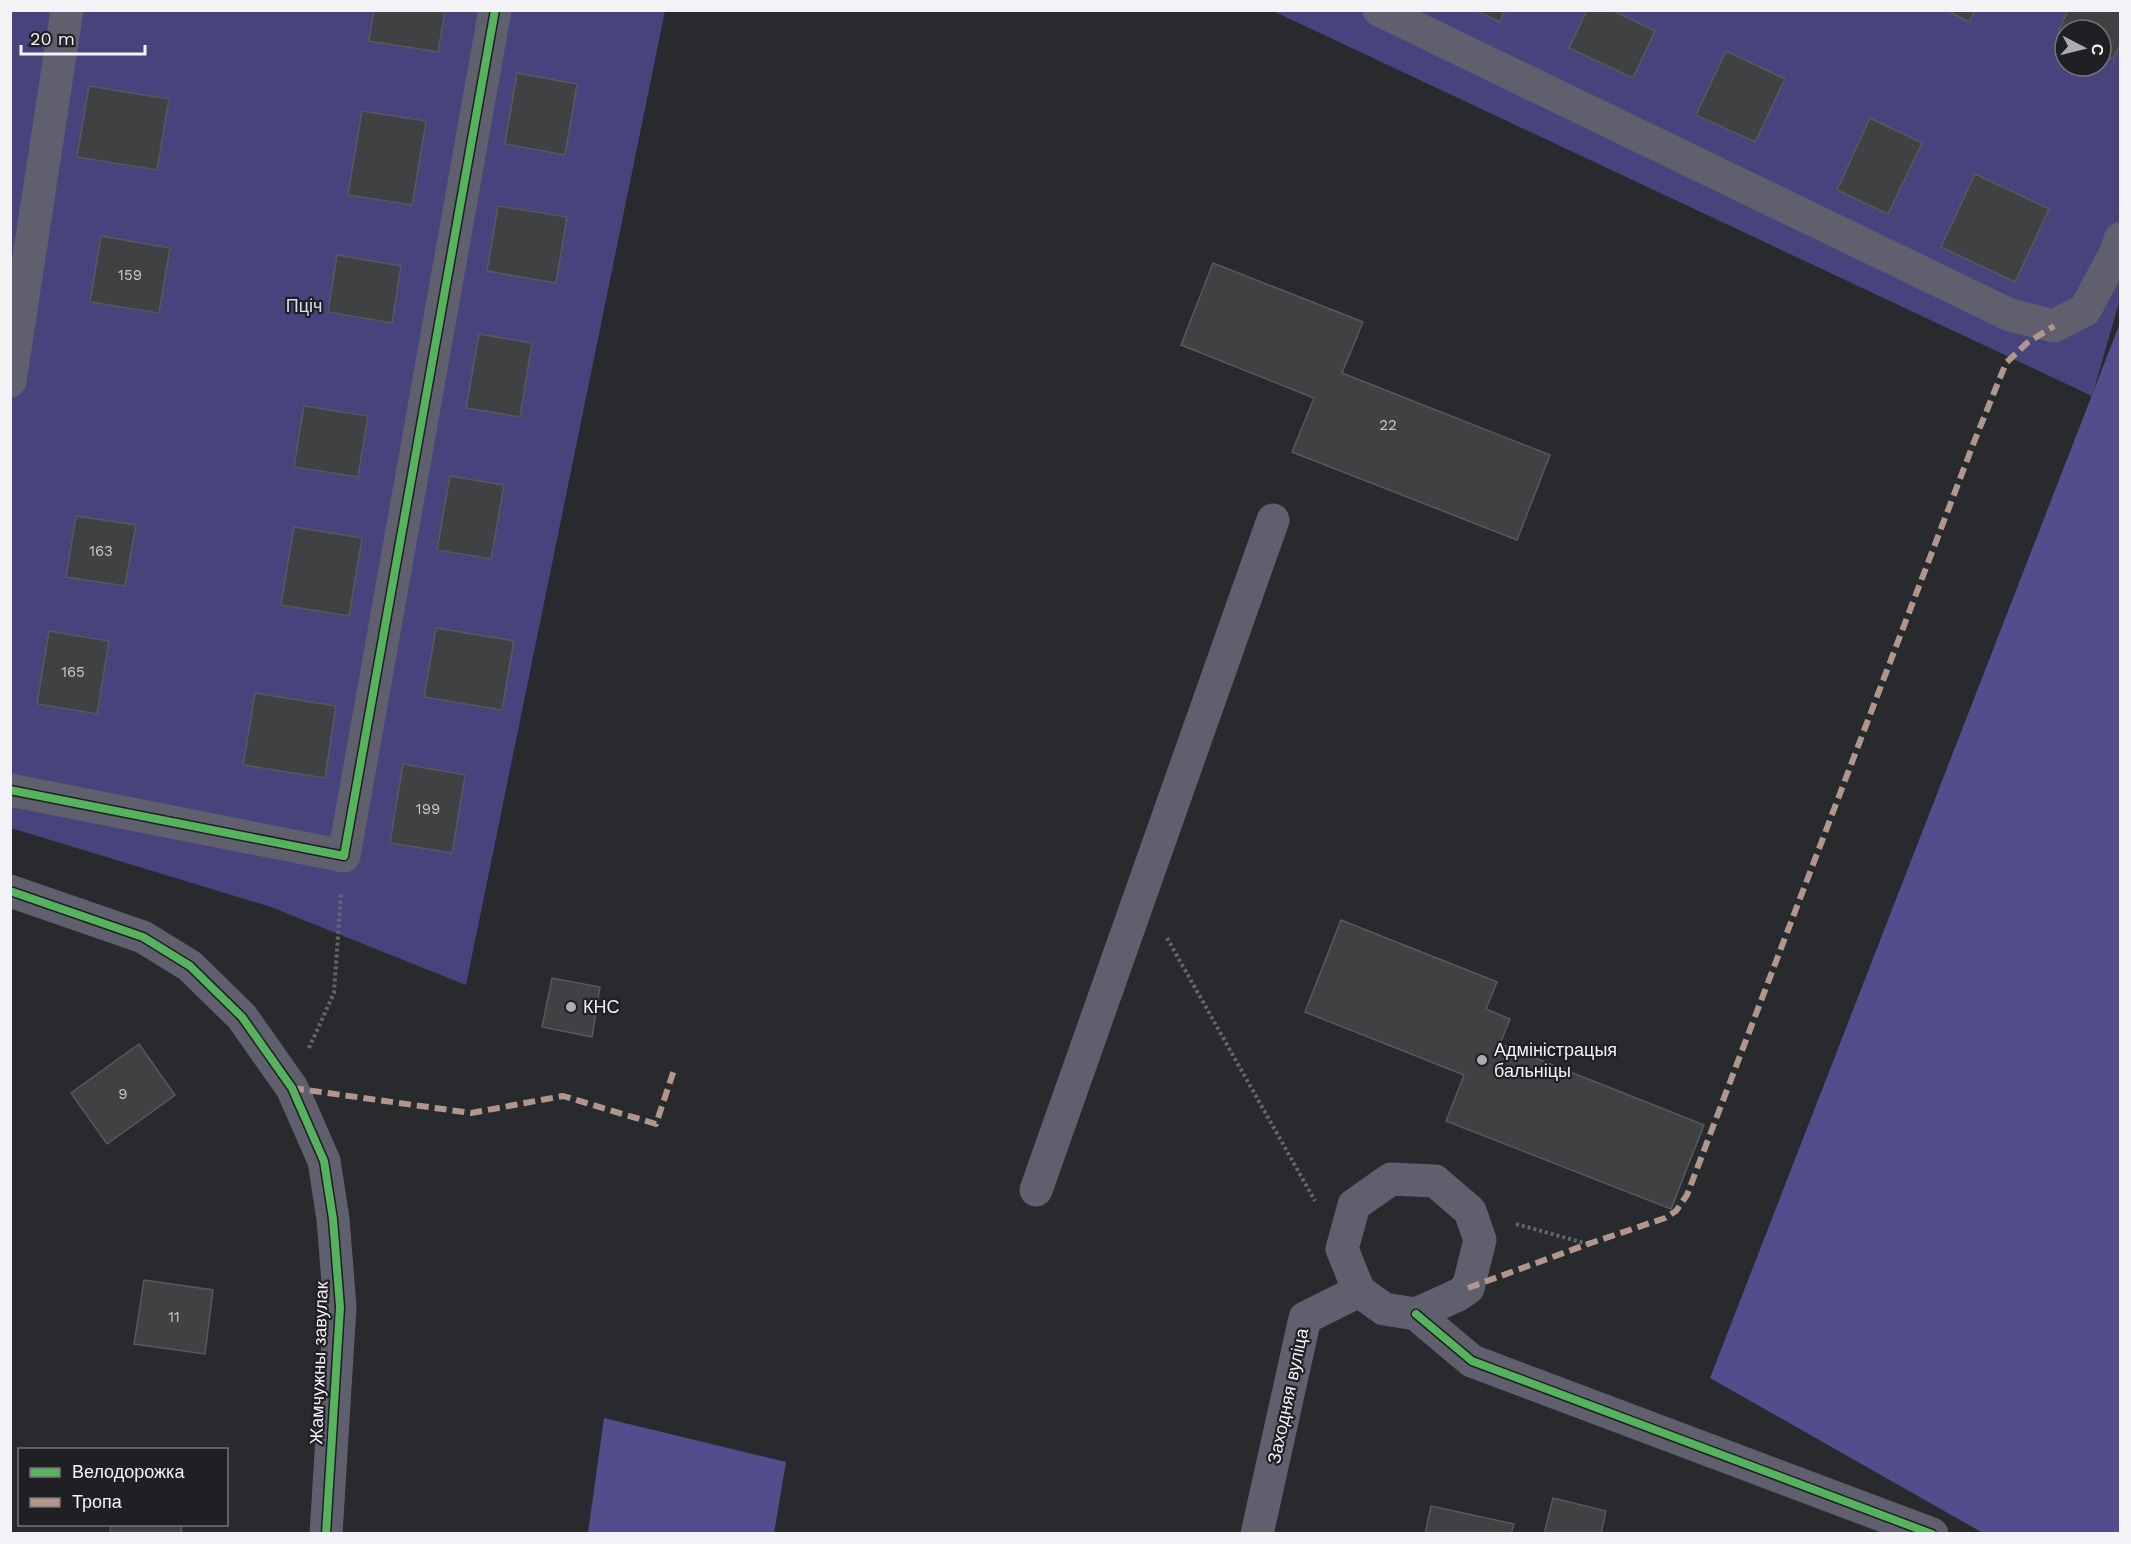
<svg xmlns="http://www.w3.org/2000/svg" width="2131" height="1544" font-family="'Work Sans',sans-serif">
<rect width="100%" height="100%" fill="#292a2d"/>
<!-- green -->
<g fill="#47437d" fill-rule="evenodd">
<path d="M 10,11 L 665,11 L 466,985 L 271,907 L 11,828 Z"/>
<path d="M 1273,11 L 2120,11 L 2120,299 L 2092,396 ZM 2065,30 L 2101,30 L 2101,66 L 2065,66 Z"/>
</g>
<!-- forest -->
<g fill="#524e8d">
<path d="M 2120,323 L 2120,1533 L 1983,1533 L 1710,1378 Z"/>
<path d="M 604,1418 L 786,1462 L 774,1533 L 588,1533 Z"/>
</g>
<!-- building -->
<g fill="#404143" stroke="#59595c" stroke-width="1.5">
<path d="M 374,10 L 445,10 L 438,52 L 369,41 Z"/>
<path d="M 1475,10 L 1505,10 L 1500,22 Z"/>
<path d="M 1587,10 L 1612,10 L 1655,31 L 1633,78 L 1569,48 Z"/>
<path d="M 1946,10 L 1975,10 L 1969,22 Z"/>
<path d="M 2068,10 L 2120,10 L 2120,45 L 2113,59 L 2101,54 L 2101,30 L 2065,30 L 2065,36 L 2058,33 Z"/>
<path d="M 1726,51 L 1785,79 L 1755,142 L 1696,115 Z"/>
<path d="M 517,73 L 577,84 L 565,155 L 505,144 Z"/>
<path d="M 89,86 L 169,99 L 157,170 L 77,157 Z"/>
<path d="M 362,111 L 426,121 L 412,205 L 348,195 Z"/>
<path d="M 1870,118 L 1922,143 L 1888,214 L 1837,190 Z"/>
<path d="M 1975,174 L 2049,209 L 2015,282 L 1941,247 Z"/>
<path d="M 498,206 L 567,217 L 556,283 L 487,271 Z"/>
<path d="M 101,236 L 170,248 L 159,313 L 90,302 Z"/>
<path d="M 337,255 L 401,266 L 392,323 L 328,312 Z"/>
<path d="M 1213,263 L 1363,322 L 1342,373 L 1550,455 L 1517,540 L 1292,452 L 1314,398 L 1181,345 Z"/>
<path d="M 479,334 L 532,343 L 520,417 L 466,408 Z"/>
<path d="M 304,406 L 368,416 L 358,477 L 294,467 Z"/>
<path d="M 450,476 L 504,485 L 491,559 L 437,550 Z"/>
<path d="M 76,516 L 136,525 L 125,586 L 66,577 Z"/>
<path d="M 294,527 L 362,538 L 349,616 L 281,605 Z"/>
<path d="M 436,628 L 514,641 L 502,710 L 424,697 Z"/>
<path d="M 49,631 L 109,641 L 97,714 L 37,704 Z"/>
<path d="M 255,693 L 336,706 L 325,778 L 243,765 Z"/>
<path d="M 403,764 L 465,775 L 452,853 L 390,843 Z"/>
<path d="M 1341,920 L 1497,982 L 1486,1009 L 1510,1019 L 1500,1044 L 1704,1125 L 1671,1209 L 1446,1121 L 1464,1075 L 1305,1012 Z"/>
<path d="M 552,978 L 600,987 L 592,1037 L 542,1027 Z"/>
<path d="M 139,1044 L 175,1095 L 107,1144 L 71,1093 Z"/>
<path d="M 144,1280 L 213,1290 L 205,1354 L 134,1344 Z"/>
<path d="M 1553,1498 L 1606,1511 L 1601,1534 L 1544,1534 Z"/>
<path d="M 1431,1506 L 1514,1524 L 1511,1534 L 1425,1534 Z"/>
<path d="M 111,1524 L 182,1524 L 181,1534 L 110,1534 Z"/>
</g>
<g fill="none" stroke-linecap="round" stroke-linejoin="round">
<!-- path -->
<g stroke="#64656e" stroke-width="4" stroke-dasharray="3 3" stroke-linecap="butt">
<path d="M 1167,938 L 1315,1201"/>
<path d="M 309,1048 L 334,993 L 341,893"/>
<path d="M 1516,1224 L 1588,1244"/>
</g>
<!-- minor -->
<g stroke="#5f5f6d" stroke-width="33">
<path d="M 1379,10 L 2010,315 L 2054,326 L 2085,310 L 2116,252 L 2120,239"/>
<path d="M 10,381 L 67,10"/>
<path d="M 10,790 L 344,856 L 495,10"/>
<path d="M 10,891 L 143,937 L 190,966 L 242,1017 L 292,1088 L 324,1161 L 333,1219 L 340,1307 L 326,1534"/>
<path d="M 1391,1179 L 1435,1181 L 1470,1211 L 1480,1240 L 1468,1288 L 1458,1295 L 1416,1314 L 1384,1309 L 1359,1291 L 1342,1249 L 1354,1205 Z"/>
<path d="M 1036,1190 L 1273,520"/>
<path d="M 1416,1314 L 1472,1361 L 1932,1534"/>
<path d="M 1257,1534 L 1305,1318 L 1359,1291"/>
</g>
<!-- quiet -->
<g stroke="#b2968c" stroke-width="6" stroke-dasharray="12 6" stroke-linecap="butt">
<path d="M 292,1088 L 471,1113 L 563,1096 L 656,1124 L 674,1070"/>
<path d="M 1468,1288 L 1588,1244 L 1665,1218 L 1676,1211 L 1687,1195 L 1974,442 L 2006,363 L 2027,343 L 2054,326"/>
</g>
<defs>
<g id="cycleway">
<path d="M 10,790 L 344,856 L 495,10"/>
<path d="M 10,891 L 143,937 L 190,966 L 242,1017 L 292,1088 L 324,1161 L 333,1219 L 340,1307 L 326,1534"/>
<path d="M 1416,1314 L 1472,1361 L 1932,1534"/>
</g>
</defs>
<!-- cycleway casing -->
<use href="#cycleway" stroke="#1f1f24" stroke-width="11"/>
<!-- cycleway -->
<use href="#cycleway" stroke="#56b35d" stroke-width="8"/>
</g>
<!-- markers -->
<g fill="#acadb0" stroke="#1f1f24" stroke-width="2">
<circle cx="571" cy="1007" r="6"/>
<circle cx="1482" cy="1060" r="6"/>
</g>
<g text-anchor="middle" stroke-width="4.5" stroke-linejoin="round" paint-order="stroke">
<!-- number labels -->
<g font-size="15" fill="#c6c6ca">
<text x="130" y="280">159</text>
<text x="1388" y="430">22</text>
<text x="101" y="556">163</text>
<text x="73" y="677">165</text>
<text x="428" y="814">199</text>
<text x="123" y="1099">9</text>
<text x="174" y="1322">11</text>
</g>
<!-- park labels -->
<g font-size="18" fill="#d8d9ee" stroke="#1f1f24">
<text x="304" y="312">Пціч</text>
</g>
<!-- poi labels -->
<g font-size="18" fill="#f3f3f7" stroke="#1f1f24" text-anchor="start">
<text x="583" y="1013">КНС</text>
<text x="1494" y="1056">Адміністрацыя<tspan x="1494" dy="21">бальніцы</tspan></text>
</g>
<!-- street labels -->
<g font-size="18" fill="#f3f3f7" stroke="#1f1f24">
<text transform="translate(319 1363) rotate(-88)" y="6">Жамчужны завулак</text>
<text transform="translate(1288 1396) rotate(-78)" y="6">Заходняя вуліца</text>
</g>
</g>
<!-- border -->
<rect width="2131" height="1544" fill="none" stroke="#f3f3f7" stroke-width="24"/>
<!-- legend -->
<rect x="18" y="1448" width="210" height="78" fill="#1f1f24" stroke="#747478" stroke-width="1.5"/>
<rect x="30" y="1468" width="30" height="9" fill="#56b35d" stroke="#747478" stroke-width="1.5"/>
<text x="72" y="1478" font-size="18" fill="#f3f3f7">Велодорожка</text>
<rect x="30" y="1498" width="30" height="9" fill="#b2968c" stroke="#747478" stroke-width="1.5"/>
<text x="72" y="1508" font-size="18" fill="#f3f3f7">Тропа</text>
<!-- north arrow -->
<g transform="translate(2083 48) rotate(97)"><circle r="28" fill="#1f1f24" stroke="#747478" stroke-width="1.5"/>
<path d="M0-4.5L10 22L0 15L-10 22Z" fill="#acadb0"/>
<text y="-9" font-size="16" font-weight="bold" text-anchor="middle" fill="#f3f3f7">С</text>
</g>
<!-- scale -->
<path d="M21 45v9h124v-9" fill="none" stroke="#f3f3f7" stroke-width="3"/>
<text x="30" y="45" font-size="18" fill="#f3f3f7" stroke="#1f1f24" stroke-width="4.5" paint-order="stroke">20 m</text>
</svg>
